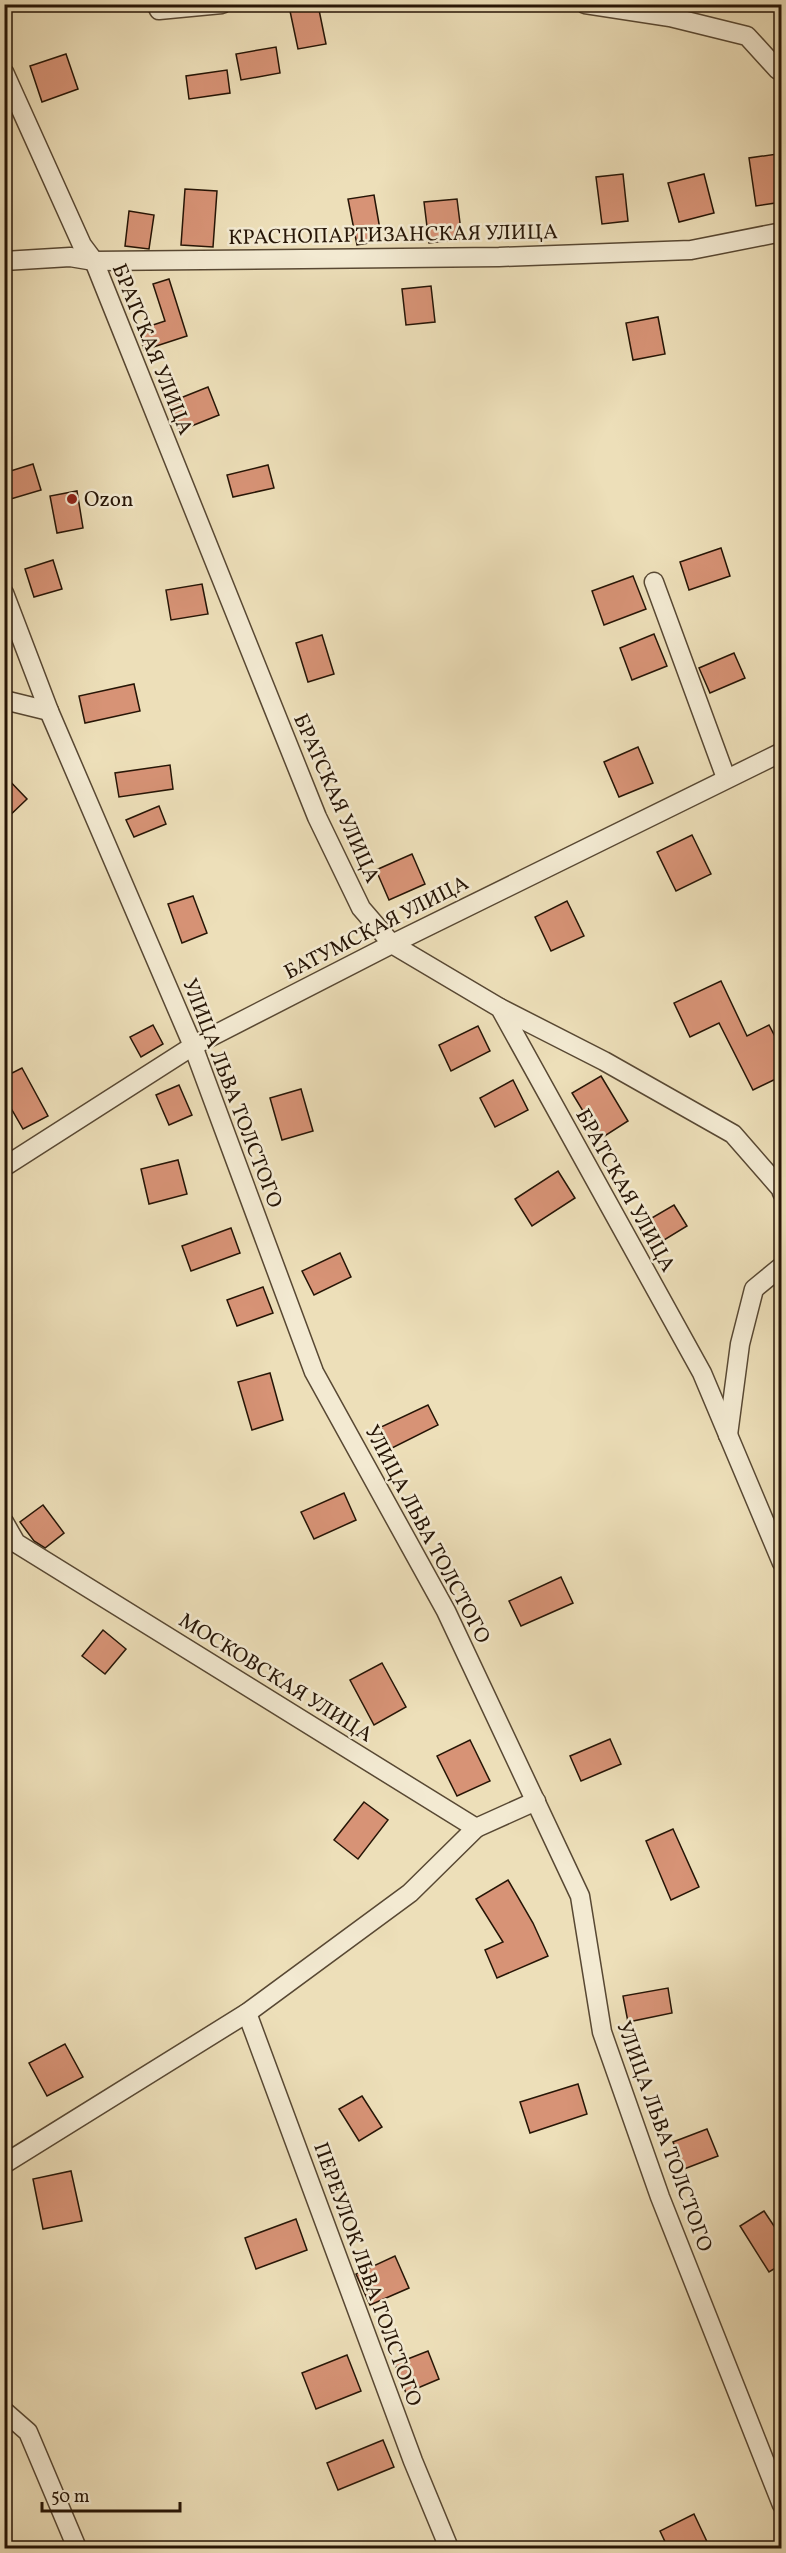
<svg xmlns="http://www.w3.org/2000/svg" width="786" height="2553" font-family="Vollkorn,serif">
<rect width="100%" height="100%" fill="#eddfb9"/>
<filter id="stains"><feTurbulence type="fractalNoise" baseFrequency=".00333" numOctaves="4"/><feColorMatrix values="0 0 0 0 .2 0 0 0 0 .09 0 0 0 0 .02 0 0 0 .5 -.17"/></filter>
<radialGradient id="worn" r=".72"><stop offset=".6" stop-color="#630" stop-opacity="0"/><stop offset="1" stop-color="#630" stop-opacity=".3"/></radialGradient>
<!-- building -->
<g fill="#d79376" stroke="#261506" stroke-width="1.5">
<path d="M 318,5 L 326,44 L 298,49 L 290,11 Z"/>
<path d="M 276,47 L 280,73 L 241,80 L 236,54 Z"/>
<path d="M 66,54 L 78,89 L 42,102 L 30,66 Z"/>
<path d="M 227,70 L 230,93 L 189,99 L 186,76 Z"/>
<path d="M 777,154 L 782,202 L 756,206 L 749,158 Z"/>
<path d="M 623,174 L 628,221 L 602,224 L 596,177 Z"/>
<path d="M 704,174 L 714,213 L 679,222 L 668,183 Z"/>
<path d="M 185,189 L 217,191 L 213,247 L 181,245 Z"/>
<path d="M 374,195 L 382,241 L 357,245 L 348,199 Z"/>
<path d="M 457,199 L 462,239 L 429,243 L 424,202 Z"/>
<path d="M 129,211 L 154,215 L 149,249 L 125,246 Z"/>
<path d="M 169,279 L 187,336 L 144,350 L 138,330 L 165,321 L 153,284 Z"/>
<path d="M 431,286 L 435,322 L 406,325 L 402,289 Z"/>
<path d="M 658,317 L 665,354 L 633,360 L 626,323 Z"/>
<path d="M 208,387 L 219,415 L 179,431 L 168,403 Z"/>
<path d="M 33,464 L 41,490 L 4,501 L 4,473 Z"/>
<path d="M 268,465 L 274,488 L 233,497 L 227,475 Z"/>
<path d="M 77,491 L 83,528 L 57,533 L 50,496 Z"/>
<path d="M 721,548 L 730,576 L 689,590 L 680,562 Z"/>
<path d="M 53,560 L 62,589 L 34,597 L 25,569 Z"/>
<path d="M 633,576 L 646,609 L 604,625 L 592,591 Z"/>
<path d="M 202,584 L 208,614 L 171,620 L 166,590 Z"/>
<path d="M 654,634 L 667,666 L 632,680 L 620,648 Z"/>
<path d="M 322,635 L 334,674 L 308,682 L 296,643 Z"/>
<path d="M 734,653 L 745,678 L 710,693 L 699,668 Z"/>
<path d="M 134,684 L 140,711 L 85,723 L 79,696 Z"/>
<path d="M 638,747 L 653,783 L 619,797 L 604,762 Z"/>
<path d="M 170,765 L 173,789 L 119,797 L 115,773 Z"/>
<path d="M 4,775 L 27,799 L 4,821 Z"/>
<path d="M 159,806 L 166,824 L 134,837 L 126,820 Z"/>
<path d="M 692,835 L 711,874 L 676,891 L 657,852 Z"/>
<path d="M 412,854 L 425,884 L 389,900 L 376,870 Z"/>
<path d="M 193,896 L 207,933 L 182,943 L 168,904 Z"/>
<path d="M 567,901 L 584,936 L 551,951 L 535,917 Z"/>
<path d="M 721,981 L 747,1036 L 769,1025 L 782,1050 L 782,1076 L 753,1090 L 719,1023 L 690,1037 L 674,1003 Z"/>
<path d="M 153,1025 L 163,1044 L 141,1057 L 130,1037 Z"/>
<path d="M 478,1026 L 490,1051 L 451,1071 L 439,1045 Z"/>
<path d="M 22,1068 L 48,1116 L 23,1129 L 4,1096 L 4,1077 Z"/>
<path d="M 601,1076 L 628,1121 L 600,1139 L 572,1093 Z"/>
<path d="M 513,1080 L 528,1110 L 495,1127 L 480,1098 Z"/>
<path d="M 179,1085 L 192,1115 L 169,1125 L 156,1095 Z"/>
<path d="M 301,1089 L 313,1131 L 282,1140 L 270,1098 Z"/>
<path d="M 178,1160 L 187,1194 L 149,1204 L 141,1169 Z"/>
<path d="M 558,1171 L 575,1198 L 532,1226 L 515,1199 Z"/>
<path d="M 674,1205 L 687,1226 L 651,1248 L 638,1226 Z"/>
<path d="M 231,1228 L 240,1253 L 191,1271 L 182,1246 Z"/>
<path d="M 340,1253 L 351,1277 L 314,1295 L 302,1271 Z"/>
<path d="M 263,1287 L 273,1313 L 237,1326 L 227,1300 Z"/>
<path d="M 270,1373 L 283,1420 L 252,1430 L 238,1382 Z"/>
<path d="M 428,1405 L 438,1425 L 392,1448 L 381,1427 Z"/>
<path d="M 344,1493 L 356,1520 L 314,1539 L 301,1512 Z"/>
<path d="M 43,1505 L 64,1533 L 45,1548 L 34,1541 L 20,1522 Z"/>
<path d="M 561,1577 L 573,1603 L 521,1626 L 509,1601 Z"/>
<path d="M 103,1630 L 126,1649 L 105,1674 L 82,1656 Z"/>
<path d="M 382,1663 L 406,1707 L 374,1725 L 350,1680 Z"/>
<path d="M 610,1739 L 621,1764 L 581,1781 L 570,1756 Z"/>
<path d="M 470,1740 L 490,1781 L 457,1796 L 437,1756 Z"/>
<path d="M 364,1802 L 388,1820 L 358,1859 L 334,1840 Z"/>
<path d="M 673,1829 L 699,1887 L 671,1900 L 646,1841 Z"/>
<path d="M 508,1880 L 533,1923 L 548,1956 L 497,1978 L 485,1950 L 503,1942 L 476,1899 Z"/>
<path d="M 668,1988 L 672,2013 L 628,2022 L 623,1996 Z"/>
<path d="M 65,2044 L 83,2077 L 47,2096 L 29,2063 Z"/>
<path d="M 578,2084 L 587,2114 L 530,2133 L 520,2102 Z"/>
<path d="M 362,2096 L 382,2127 L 359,2141 L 339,2109 Z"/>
<path d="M 707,2129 L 718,2156 L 684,2169 L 673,2142 Z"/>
<path d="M 71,2171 L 82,2221 L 43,2229 L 33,2179 Z"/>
<path d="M 764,2211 L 782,2238 L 782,2264 L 769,2272 L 740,2226 Z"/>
<path d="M 296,2219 L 307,2250 L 256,2269 L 245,2238 Z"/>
<path d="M 395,2256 L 409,2288 L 370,2305 L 356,2274 Z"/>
<path d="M 428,2351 L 439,2379 L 406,2393 L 395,2364 Z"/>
<path d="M 347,2355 L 361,2391 L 316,2409 L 302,2373 Z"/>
<path d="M 383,2440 L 394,2467 L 338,2490 L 327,2463 Z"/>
<path d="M 694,2514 L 710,2548 L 668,2548 L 660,2531 Z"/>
</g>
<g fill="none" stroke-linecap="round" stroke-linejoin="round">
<defs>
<g id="minor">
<path d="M 156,4 L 159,10 L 222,4"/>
<path d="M 585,4 L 670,17 L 747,36 L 778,70"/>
<path d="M 4,72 L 82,245 L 94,261 L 317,817 L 361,908 L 392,944 L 500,1008 L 702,1373 L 782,1563"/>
<path d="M 4,261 L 70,257 L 94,261 L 499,257 L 691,250 L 782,232"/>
<path d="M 654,582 L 726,778"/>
<path d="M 4,593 L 49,711 L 193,1046 L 314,1372 L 446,1611 L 580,1896 L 602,2032 L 660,2197 L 782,2505"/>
<path d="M 4,700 L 49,711"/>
<path d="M 500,1008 L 604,1061 L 733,1134 L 781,1189 L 782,1193"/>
<path d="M 4,1167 L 193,1046 L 392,944 L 782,752"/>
<path d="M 728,1435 L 740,1344 L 754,1289 L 782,1266"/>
<path d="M 4,1522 L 16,1543 L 476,1828 L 536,1801"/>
<path d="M 247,2013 L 413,2461 L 449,2548"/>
<path d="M 4,2164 L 247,2013 L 410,1893 L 476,1828"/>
<path d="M 4,2411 L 28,2432 L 77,2548"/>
</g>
</defs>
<!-- minor casing -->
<use href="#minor" stroke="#584833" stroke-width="21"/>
<!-- minor -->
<use href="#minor" stroke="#f3ead2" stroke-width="18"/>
</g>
<!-- markers -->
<circle fill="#8f2418" stroke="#f3ead2" stroke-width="2" cx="72" cy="499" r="6"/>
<g text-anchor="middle" stroke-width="5" stroke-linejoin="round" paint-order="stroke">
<!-- street labels -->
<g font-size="21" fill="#261506" stroke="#f3ead2">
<text transform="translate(393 234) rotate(-1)" y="7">КРАСНОПАРТИЗАНСКАЯ УЛИЦА</text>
<text transform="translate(153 349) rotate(68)" y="7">БРАТСКАЯ УЛИЦА</text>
<text transform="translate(337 798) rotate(66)" y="7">БРАТСКАЯ УЛИЦА</text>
<text transform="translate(376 927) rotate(-27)" y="7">БАТУМСКАЯ УЛИЦА</text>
<text transform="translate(233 1093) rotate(69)" y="7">УЛИЦА ЛЬВА ТОЛСТОГО</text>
<text transform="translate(626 1190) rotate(61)" y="7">БРАТСКАЯ УЛИЦА</text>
<text transform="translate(428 1534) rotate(62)" y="7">УЛИЦА ЛЬВА ТОЛСТОГО</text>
<text transform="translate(276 1677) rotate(32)" y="7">МОСКОВСКАЯ УЛИЦА</text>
<text transform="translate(665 2136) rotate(70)" y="7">УЛИЦА ЛЬВА ТОЛСТОГО</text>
<text transform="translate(368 2274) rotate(70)" y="7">ПЕРЕУЛОК ЛЬВА ТОЛСТОГО</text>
</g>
<!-- poi labels -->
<g font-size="21" fill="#261506" stroke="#f3ead2" text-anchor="start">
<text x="84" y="506">Ozon</text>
</g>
</g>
<!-- margin -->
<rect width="786" height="2553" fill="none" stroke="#eddfb9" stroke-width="24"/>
<rect x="6" y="6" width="774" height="2541" fill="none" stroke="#261506" stroke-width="3"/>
<rect x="12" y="12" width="762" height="2529" fill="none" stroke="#261506" stroke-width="1.5"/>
<!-- scale -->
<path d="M42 2502v9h138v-9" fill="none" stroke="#261506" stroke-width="3"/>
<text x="51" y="2502" font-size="18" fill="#261506" stroke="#f3ead2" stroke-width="4.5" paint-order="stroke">50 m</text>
<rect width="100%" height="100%" filter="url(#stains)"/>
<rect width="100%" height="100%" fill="url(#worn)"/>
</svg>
